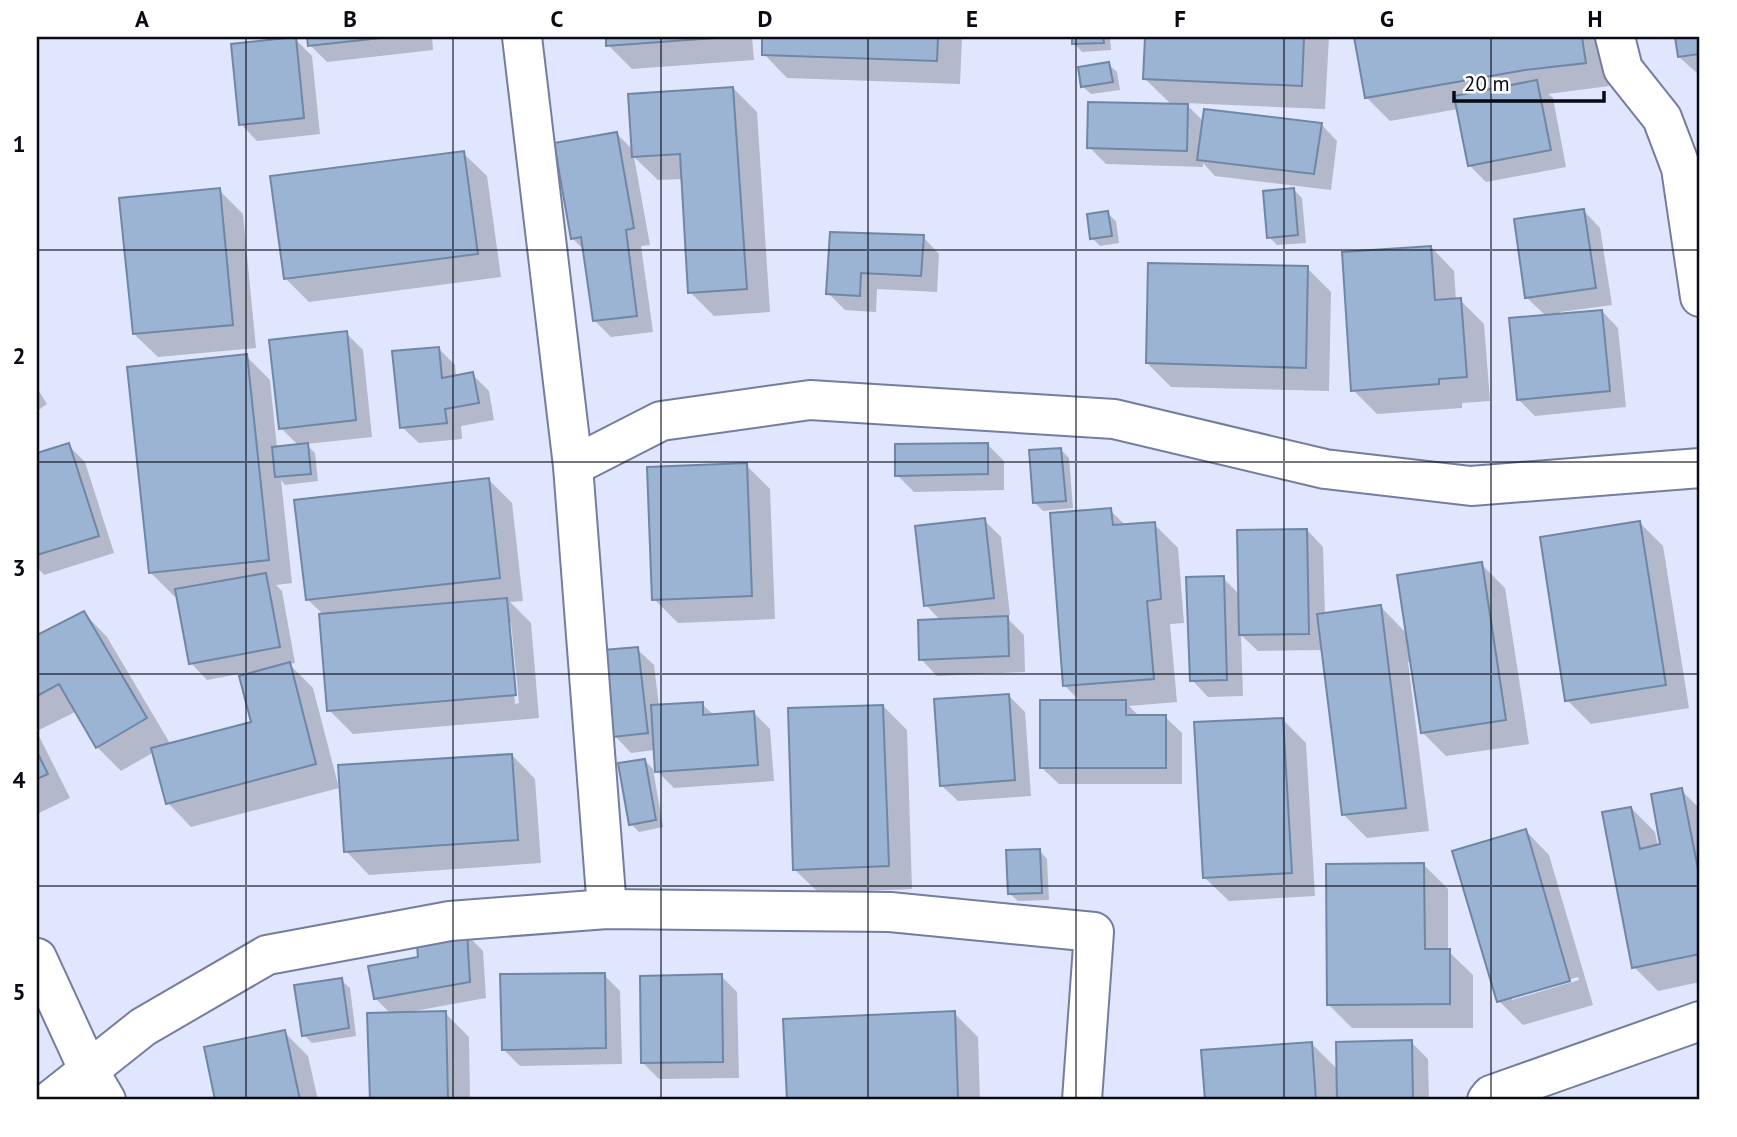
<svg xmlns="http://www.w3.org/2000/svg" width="1737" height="1137" font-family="'PT Sans',sans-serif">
<rect width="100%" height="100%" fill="#e0e6fd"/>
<!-- shadow -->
<g fill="#0003" fill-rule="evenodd">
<path d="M 309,37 L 432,37 L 433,50 L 327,62 L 310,45 Z"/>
<path d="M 608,37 L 752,37 L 754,60 L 632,69 L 608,45 Z"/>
<path d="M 764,37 L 962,37 L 960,84 L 787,78 L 764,54 Z"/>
<path d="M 1073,37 L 1110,37 L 1111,50 L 1082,52 L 1074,43 Z"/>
<path d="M 1147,37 L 1329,37 L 1325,109 L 1185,103 L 1204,122 L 1321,124 L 1337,141 L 1331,190 L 1215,176 L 1203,163 L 1203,167 L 1106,164 L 1089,147 L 1172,105 L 1145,79 Z"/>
<path d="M 1356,37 L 1594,37 L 1604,47 L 1609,86 L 1548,94 L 1553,98 L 1566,167 L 1486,182 L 1470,166 L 1458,109 L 1390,121 L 1366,97 Z"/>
<path d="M 1677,37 L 1700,37 L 1700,88 L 1697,73 L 1679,57 Z"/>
<path d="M 295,39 L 312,56 L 320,134 L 257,141 L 241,124 Z"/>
<path d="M 1108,64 L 1117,72 L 1120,90 L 1091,94 L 1082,86 Z"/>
<path d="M 733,88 L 757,112 L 770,312 L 714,316 L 690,292 L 683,179 L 658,180 L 634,157 L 650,245 L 641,246 L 653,332 L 611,337 L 594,320 L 585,251 L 572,238 L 617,134 L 634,151 Z"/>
<path d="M 463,153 L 487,176 L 501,277 L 309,302 L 285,278 Z"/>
<path d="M 219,190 L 243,214 L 256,348 L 158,357 L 134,334 Z"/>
<path d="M 1294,190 L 1302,198 L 1306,243 L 1277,245 L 1269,237 Z"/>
<path d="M 1584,211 L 1600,228 L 1612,305 L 1560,312 L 1560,315 L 1602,311 L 1618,328 L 1626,407 L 1535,416 L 1518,399 L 1546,316 L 1527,298 Z"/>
<path d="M 1107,213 L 1116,221 L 1119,243 L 1100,246 L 1092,238 Z"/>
<path d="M 831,234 L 923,237 L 939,254 L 937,292 L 877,289 L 876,312 L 845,310 L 828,293 Z"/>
<path d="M 1431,247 L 1454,271 L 1456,301 L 1460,300 L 1484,324 L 1490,401 L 1462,403 L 1462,408 L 1377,414 L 1353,390 Z"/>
<path d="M 1307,268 L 1331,292 L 1329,391 L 1171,387 L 1147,363 Z"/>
<path d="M 346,333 L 363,350 L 372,437 L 306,444 L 315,453 L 318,481 L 285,485 L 281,480 L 292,583 L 276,585 L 282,591 L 295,663 L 289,664 L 313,688 L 339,788 L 191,827 L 168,803 L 154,752 L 121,771 L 97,747 L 77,711 L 37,731 L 37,637 L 84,613 L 107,637 L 171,745 L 253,723 L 255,671 L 207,680 L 191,663 L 178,596 L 175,597 L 151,573 L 246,356 L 270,380 L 277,448 L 299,446 L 281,428 Z"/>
<path d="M 438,348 L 455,365 L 456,377 L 472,374 L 489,391 L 494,420 L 461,426 L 462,439 L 419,443 L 402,427 Z"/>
<path d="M 37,388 L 47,404 L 37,411 Z"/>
<path d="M 987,444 L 1004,461 L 1004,490 L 914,492 L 897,475 Z"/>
<path d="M 68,445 L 85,462 L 114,553 L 44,575 L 37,567 L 37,455 Z"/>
<path d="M 1060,449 L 1069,458 L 1073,508 L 1043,511 L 1034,502 Z"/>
<path d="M 746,465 L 770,489 L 775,619 L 678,623 L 654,599 Z"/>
<path d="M 488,479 L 512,503 L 523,601 L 510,602 L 531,623 L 539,718 L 353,734 L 329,710 L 324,615 L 307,599 ZM 508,623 L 511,623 L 519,703 L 515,704 Z"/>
<path d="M 1110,510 L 1126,526 L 1154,524 L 1178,548 L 1184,623 L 1170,624 L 1177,702 L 1129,706 L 1140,717 L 1165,717 L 1182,733 L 1182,784 L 1059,784 L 1042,768 L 1081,702 L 1064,685 Z"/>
<path d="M 984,520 L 1001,537 L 1010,615 L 1004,615 L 1024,635 L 1025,672 L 937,676 L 921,659 L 941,621 L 926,605 Z"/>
<path d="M 1639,522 L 1663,546 L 1689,708 L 1591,724 L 1567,700 Z"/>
<path d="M 1307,530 L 1323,547 L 1325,615 L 1381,607 L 1407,634 L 1481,564 L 1505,588 L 1529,744 L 1446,756 L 1422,732 L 1412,662 L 1408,662 L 1429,831 L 1367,838 L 1343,814 L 1323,650 L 1258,651 L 1241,635 L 1243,696 L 1208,697 L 1192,680 L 1223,578 L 1240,595 Z"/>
<path d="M 637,649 L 654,665 L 659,706 L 702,704 L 715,716 L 753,712 L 770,729 L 774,781 L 674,788 L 657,771 L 655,750 L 631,753 L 615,736 Z"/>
<path d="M 1009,696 L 1025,712 L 1031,796 L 958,801 L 941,785 Z"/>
<path d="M 883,706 L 907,730 L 912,889 L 819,893 L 795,870 Z"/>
<path d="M 1282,719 L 1306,743 L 1315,896 L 1229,901 L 1205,878 Z"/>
<path d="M 37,732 L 70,798 L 37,814 Z"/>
<path d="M 512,755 L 535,779 L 541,863 L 369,875 L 346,851 Z"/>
<path d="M 645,761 L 653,769 L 663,827 L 639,832 L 631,824 Z"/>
<path d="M 1681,790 L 1700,809 L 1700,982 L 1658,991 L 1634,967 L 1631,808 L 1655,832 L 1658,847 L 1662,846 Z"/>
<path d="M 1526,831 L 1549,855 L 1593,1005 L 1523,1025 L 1499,1001 ZM 1578,977 L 1579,980 L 1512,1000 L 1512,996 Z"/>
<path d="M 1039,850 L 1047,859 L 1049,900 L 1018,901 L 1009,893 Z"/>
<path d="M 1424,865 L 1448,889 L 1448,951 L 1473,975 L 1473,1028 L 1352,1028 L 1328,1004 Z"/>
<path d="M 466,934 L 483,951 L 486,998 L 409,1012 L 409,1014 L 445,1013 L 469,1037 L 470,1100 L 371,1100 L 369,1015 L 391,1014 L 375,998 L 419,959 Z"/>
<path d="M 604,975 L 620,991 L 622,1064 L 520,1066 L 503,1049 Z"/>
<path d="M 721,976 L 737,992 L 739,1078 L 659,1079 L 642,1062 Z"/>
<path d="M 341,980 L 350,988 L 356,1036 L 312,1043 L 304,1035 Z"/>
<path d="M 954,1013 L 978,1037 L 980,1100 L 789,1100 L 785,1020 Z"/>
<path d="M 284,1032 L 308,1056 L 318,1100 L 217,1100 L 206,1048 Z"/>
<path d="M 1411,1042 L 1428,1059 L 1429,1100 L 1206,1100 L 1203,1052 L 1312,1044 L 1338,1070 Z"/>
</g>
<!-- building -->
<g fill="#9bb4d3" stroke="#6f87a4" stroke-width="2">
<path d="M 296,37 L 304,118 L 239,125 L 231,44 Z"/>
<path d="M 307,37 L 390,37 L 308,46 Z"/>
<path d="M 606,37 L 729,37 L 606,46 Z"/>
<path d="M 762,37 L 938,37 L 937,61 L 762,55 Z"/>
<path d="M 1072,37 L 1103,37 L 1104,43 L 1072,44 Z"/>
<path d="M 1145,37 L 1304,37 L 1302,86 L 1143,79 Z"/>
<path d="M 1354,37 L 1582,37 L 1586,63 L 1525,70 L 1365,98 Z"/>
<path d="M 1675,37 L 1700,37 L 1700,54 L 1678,57 Z"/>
<path d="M 1109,62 L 1113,82 L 1081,87 L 1078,67 Z"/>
<path d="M 1537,80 L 1551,150 L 1468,166 L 1454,96 Z"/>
<path d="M 733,87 L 747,289 L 688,293 L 680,154 L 632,157 L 628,94 Z"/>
<path d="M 1088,102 L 1188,104 L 1187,151 L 1087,148 Z"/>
<path d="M 1204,109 L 1322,123 L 1314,174 L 1197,160 Z"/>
<path d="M 617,132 L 634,228 L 626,230 L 637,316 L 593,321 L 581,237 L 571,239 L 554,143 Z"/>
<path d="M 464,151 L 478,254 L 284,279 L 270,176 Z"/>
<path d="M 220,188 L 233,325 L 133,334 L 119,198 Z"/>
<path d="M 1294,188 L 1298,235 L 1267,238 L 1263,191 Z"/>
<path d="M 1584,209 L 1596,288 L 1525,298 L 1514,219 Z"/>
<path d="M 1108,211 L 1112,236 L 1090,239 L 1087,214 Z"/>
<path d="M 830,232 L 924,235 L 921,276 L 861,273 L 860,296 L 826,294 Z"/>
<path d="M 1431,246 L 1435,300 L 1461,298 L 1467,377 L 1439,379 L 1439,384 L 1351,391 L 1342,252 Z"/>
<path d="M 1148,263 L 1308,266 L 1306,368 L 1146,363 Z"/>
<path d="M 1602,310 L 1610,391 L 1517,400 L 1509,318 Z"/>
<path d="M 347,331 L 356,420 L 279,429 L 269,340 Z"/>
<path d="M 439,347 L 442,378 L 473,372 L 479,403 L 445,409 L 447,423 L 400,428 L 392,351 Z"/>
<path d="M 247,354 L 269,560 L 149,573 L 127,367 Z"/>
<path d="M 69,443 L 99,536 L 37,555 L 37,453 Z"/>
<path d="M 308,443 L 311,474 L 275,477 L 272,447 Z"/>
<path d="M 988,443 L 988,474 L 895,476 L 895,444 Z"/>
<path d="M 1061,448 L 1066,501 L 1033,503 L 1029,450 Z"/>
<path d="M 747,463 L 752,596 L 652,600 L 647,467 Z"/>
<path d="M 489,478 L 500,578 L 306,600 L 294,500 Z"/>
<path d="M 1111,508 L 1113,525 L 1155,522 L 1161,599 L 1147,601 L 1154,679 L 1063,686 L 1050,513 Z"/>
<path d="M 985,518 L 994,598 L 924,606 L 915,526 Z"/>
<path d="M 1640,521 L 1666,685 L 1565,701 L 1540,537 Z"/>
<path d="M 1307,529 L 1309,634 L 1239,635 L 1237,530 Z"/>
<path d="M 1482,562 L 1506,720 L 1421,733 L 1397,575 Z"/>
<path d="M 266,573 L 280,647 L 189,664 L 175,589 Z"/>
<path d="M 1224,576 L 1227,680 L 1190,681 L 1186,577 Z"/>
<path d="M 507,598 L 516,695 L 327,711 L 319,614 Z"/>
<path d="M 1381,605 L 1406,808 L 1342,815 L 1317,614 Z"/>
<path d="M 84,611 L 147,718 L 96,748 L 59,684 L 37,696 L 37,635 Z"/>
<path d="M 1008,616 L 1009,656 L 919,660 L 918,620 Z"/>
<path d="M 638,647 L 648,733 L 613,737 L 603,650 Z"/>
<path d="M 290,662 L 316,764 L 166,804 L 151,748 L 251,722 L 239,676 Z"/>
<path d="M 1009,694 L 1015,780 L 940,786 L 934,699 Z"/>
<path d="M 1040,700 L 1126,700 L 1126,715 L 1166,715 L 1166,768 L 1040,768 Z"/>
<path d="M 703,702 L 703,715 L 754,711 L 758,765 L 655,772 L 651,705 Z"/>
<path d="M 883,705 L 889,866 L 793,870 L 788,708 Z"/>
<path d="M 1283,718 L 1292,873 L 1203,878 L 1194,722 Z"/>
<path d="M 37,752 L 48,774 L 37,779 Z"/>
<path d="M 512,754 L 518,840 L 344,852 L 338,765 Z"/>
<path d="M 645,759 L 656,820 L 629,825 L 618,763 Z"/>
<path d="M 1682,788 L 1700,879 L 1700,954 L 1632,968 L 1602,812 L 1631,807 L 1640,849 L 1660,844 L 1651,794 Z"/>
<path d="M 1526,829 L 1570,981 L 1497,1002 L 1452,851 Z"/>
<path d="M 1040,849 L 1042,893 L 1008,894 L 1006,850 Z"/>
<path d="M 1424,863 L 1425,949 L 1450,949 L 1450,1004 L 1327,1005 L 1326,864 Z"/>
<path d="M 467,932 L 470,982 L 374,999 L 368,966 L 418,957 L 416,935 Z"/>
<path d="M 605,973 L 606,1048 L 502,1050 L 500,974 Z"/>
<path d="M 722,974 L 723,1062 L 641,1063 L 640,976 Z"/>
<path d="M 342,978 L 349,1028 L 302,1036 L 294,985 Z"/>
<path d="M 446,1011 L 448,1100 L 370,1100 L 367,1013 Z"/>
<path d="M 955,1011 L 958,1098 L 787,1100 L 783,1019 Z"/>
<path d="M 285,1030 L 300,1100 L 215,1100 L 204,1047 Z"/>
<path d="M 1412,1040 L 1413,1100 L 1337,1100 L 1336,1042 Z"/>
<path d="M 1312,1042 L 1316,1100 L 1205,1100 L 1201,1050 Z"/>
</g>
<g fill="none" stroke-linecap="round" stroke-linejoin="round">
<defs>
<g id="minor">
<path d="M 522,37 L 573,466 L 607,909"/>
<path d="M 1615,37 L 1623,69 L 1662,118 L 1681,168 L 1700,297"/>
<path d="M 573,466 L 661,421 L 810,400 L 1114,419 L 1325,469 L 1471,486 L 1700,468"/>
<path d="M 37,958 L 89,1071 L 106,1100"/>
<path d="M 51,1100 L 143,1027 L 267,955 L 450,921 L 607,909 L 890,912 L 1094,932 L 1082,1100"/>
<path d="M 1487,1100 L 1491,1095 L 1700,1021"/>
</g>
</defs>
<!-- minor casing -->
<use href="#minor" stroke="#757d9f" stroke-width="42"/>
<!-- minor -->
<use href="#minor" stroke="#fff" stroke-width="38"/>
</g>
<!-- grid -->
<path fill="none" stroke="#080a16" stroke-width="2" stroke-opacity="0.55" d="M 246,37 L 246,1100M 453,37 L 453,1100M 661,37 L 661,1100M 868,37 L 868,1100M 1076,37 L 1076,1100M 1284,37 L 1284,1100M 1491,37 L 1491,1100M 37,250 L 1700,250M 37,462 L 1700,462M 37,674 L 1700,674M 37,886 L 1700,886"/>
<!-- border -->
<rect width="1737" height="1137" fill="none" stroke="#ffffff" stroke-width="77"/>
<!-- scale -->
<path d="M1454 91v10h150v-10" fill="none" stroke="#080a16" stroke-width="3.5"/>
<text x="1464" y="91" font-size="21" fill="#080a16" stroke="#ffffff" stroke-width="5" paint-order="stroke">20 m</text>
<rect x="38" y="38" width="1660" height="1060" fill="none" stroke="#080a16" stroke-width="2.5"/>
<g font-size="23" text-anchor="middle" font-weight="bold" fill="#080a16">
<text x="142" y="27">A</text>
<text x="350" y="27">B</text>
<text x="557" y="27">C</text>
<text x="765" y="27">D</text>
<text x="972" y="27">E</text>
<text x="1180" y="27">F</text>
<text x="1387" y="27">G</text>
<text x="1595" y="27">H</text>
<text x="19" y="152">1</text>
<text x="19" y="364">2</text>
<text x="19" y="576">3</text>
<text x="19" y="788">4</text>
<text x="19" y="1000">5</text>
</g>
</svg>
